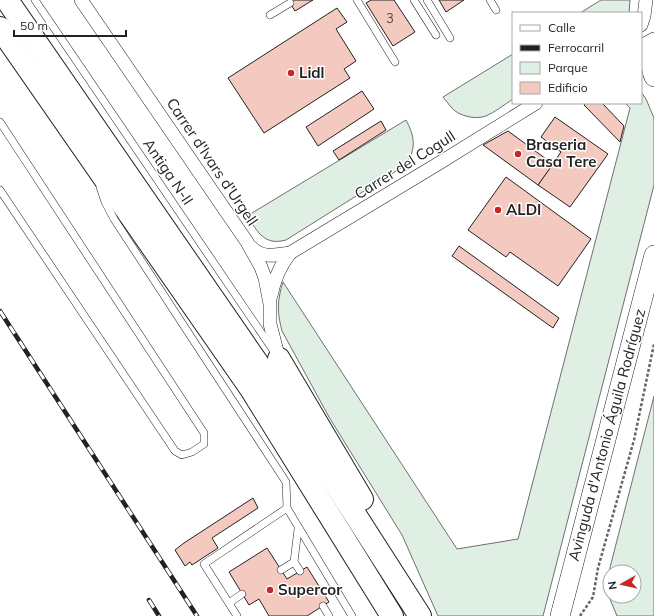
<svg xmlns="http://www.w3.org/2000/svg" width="654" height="616" font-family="Mulish,sans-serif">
<rect width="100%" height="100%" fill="#fff"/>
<!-- green -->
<g fill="#e0efe3" stroke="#6f6f6f" fill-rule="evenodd">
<path d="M 601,0 L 630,0 L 629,13 L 580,13 Z"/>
<path d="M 513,54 L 513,99 C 504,105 495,112 486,116 C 475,120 458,116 451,107 C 448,104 446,100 443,97 Z"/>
<path d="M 641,92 L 646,99 L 654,118 L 654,185 L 543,616 L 438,616 L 402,535 L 329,417 L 282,331 C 277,312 277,301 283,282 L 457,549 L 518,539 L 630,108 L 625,103 L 641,103 Z"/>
<path d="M 406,120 C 415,137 417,150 404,166 L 286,240 C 264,246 258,232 247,216 Z"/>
<path d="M 654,396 L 654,616 L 617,616 L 605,587 ZM 610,572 L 634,572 L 634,596 L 610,596 Z"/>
</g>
<!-- building -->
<g fill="#f3c9c0" stroke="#222">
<path d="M 288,0 L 313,0 L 295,11 Z"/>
<path d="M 371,0 L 394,0 L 415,32 L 393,46 L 366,3 Z"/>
<path d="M 439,0 L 464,0 L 446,12 Z"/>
<path d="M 337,8 L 347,22 L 336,29 L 356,61 L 344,69 L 350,78 L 264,133 L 228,78 Z"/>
<path d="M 362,91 L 374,109 L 318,146 L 306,127 Z"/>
<path d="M 586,103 L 602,103 L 624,126 L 620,142 L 584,105 Z"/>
<path d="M 555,117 L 608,154 L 570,207 L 538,185 L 561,152 L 541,137 Z"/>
<path d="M 381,121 L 386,130 L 339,160 L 333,151 Z"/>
<path d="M 508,131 L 553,164 L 538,185 L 483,145 Z"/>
<path d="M 506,177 L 591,239 L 558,286 L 510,252 L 506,257 L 468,230 Z"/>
<path d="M 459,246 L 559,318 L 553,328 L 452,256 Z"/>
<path d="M 253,498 L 258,508 L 212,538 L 218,548 L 192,565 L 190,562 L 185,566 L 175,550 L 184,543 Z"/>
<path d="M 267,548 L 287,579 L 307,567 L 329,602 L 307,616 L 269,616 L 259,599 L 249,605 L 229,572 Z"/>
</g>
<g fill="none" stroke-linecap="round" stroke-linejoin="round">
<defs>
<g id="lane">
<path d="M 35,0 L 273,350"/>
<path d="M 357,0 L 395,62"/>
<path d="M 414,0 L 436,35"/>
<path d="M 427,0 L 450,38"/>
<path d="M 490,0 L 496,10"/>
<path d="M 270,15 L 290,3"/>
<path d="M 0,122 L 204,433 L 204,444 L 192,452 L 182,455 L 175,451 L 0,190"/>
<path d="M 100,187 L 105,202 L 114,219 L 286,482 L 287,508 L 352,616"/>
<path d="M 294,562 L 300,571"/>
<path d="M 281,570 L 294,562 L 298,529"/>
<path d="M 229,603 L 242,594"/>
<path d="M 323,606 L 329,616"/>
<path d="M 237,616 L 204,564 L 287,508"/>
</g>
<g id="street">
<path d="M 81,0 L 247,242 L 261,267 L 265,278 L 270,304 L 270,324 L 279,359"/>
<path d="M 641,25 L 644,16 L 646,0"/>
<path d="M 641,46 L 654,39"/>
<path d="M 251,247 C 262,259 276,255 290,253 L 436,165 L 536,103"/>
<path d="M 271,296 C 274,279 280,266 290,253"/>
</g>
<g id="secondary">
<path d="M 654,45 C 650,53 650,68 654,77"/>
<path d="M 560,616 L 654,255"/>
</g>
<g id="highway">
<path d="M 7,0 L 265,374 L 420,616"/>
<path d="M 0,28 L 251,389 L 392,616"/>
<path d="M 279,359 L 362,499"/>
</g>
</defs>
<!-- lane casing -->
<use href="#lane" stroke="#222" stroke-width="8"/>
<!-- street casing -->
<use href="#street" stroke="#222" stroke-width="14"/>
<!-- secondary casing -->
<use href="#secondary" stroke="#222" stroke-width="20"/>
<!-- highway casing -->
<use href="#highway" stroke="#222" stroke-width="24"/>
<!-- path -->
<path stroke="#646464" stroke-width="2.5" stroke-dasharray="3 2" stroke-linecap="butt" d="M 580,616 L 593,597 L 598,568 L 634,440 L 654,344"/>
<!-- lane -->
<use href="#lane" stroke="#fff" stroke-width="7"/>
<!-- street -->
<use href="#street" stroke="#fff" stroke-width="13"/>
<!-- secondary -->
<use href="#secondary" stroke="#fff" stroke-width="19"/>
<!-- highway -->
<use href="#highway" stroke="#fff" stroke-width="22"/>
<defs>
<g id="rail">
<path d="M 0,311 L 197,616"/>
<path d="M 149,600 L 159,616"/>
</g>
</defs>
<!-- rail casing -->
<use href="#rail" stroke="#222" stroke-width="4.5"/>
<!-- rail -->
<use href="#rail" stroke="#fff" stroke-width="3" stroke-dasharray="9" stroke-linecap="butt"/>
</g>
<!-- markers -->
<g fill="#c62828" stroke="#fff" stroke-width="1.5">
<circle cx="291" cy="73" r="4"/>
<circle cx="518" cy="154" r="4"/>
<circle cx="498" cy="210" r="4"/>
<circle cx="270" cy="590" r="4"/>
</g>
<g text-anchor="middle" stroke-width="3" stroke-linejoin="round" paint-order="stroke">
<!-- number labels -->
<g font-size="13" fill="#564c4a">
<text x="390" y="23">3</text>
</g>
<!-- poi labels -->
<g font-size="15" font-weight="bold" fill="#222" stroke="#fff" text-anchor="start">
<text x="299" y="78">Lidl</text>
<text x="526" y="150">Braseria<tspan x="526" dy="17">Casa Tere</tspan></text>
<text x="506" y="215">ALDI</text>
<text x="278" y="595">Supercor</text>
</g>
<!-- street labels -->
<g font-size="15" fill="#222" stroke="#fff">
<text transform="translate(212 162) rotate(56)" y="5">Carrer d'Ivars d'Urgell</text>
<text transform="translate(405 165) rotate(-32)" y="5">Carrer del Cogull</text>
<text transform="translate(168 172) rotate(56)" y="5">Antiga N-II</text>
<text transform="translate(607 435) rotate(-75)" y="5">Avinguda d'Antonio Águila Rodríguez</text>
</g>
</g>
<!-- legend -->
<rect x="512" y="12" width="130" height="92" fill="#ffffff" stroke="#a7a7a7"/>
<rect x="520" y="25" width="20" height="6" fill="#ffffff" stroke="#a7a7a7"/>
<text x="548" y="32" font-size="12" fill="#222222">Calle</text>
<rect x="520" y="45" width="20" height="6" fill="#222222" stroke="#a7a7a7"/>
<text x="548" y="52" font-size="12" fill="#222222">Ferrocarril</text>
<rect x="520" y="62" width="20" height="12" fill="#e0efe3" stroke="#a7a7a7"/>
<text x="548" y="72" font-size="12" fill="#222222">Parque</text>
<rect x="520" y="82" width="20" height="12" fill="#f3c9c0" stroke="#a7a7a7"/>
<text x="548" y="92" font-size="12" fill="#222222">Edificio</text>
<!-- north arrow -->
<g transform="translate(622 584) rotate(262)"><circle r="19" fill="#ffffff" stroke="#a7a7a7"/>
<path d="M0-3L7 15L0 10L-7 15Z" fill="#c62828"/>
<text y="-6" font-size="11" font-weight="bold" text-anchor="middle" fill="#222222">N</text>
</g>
<!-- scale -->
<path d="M14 30v6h112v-6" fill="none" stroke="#222222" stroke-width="2"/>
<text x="20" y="30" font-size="12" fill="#222222" stroke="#ffffff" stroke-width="3" paint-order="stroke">50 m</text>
</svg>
